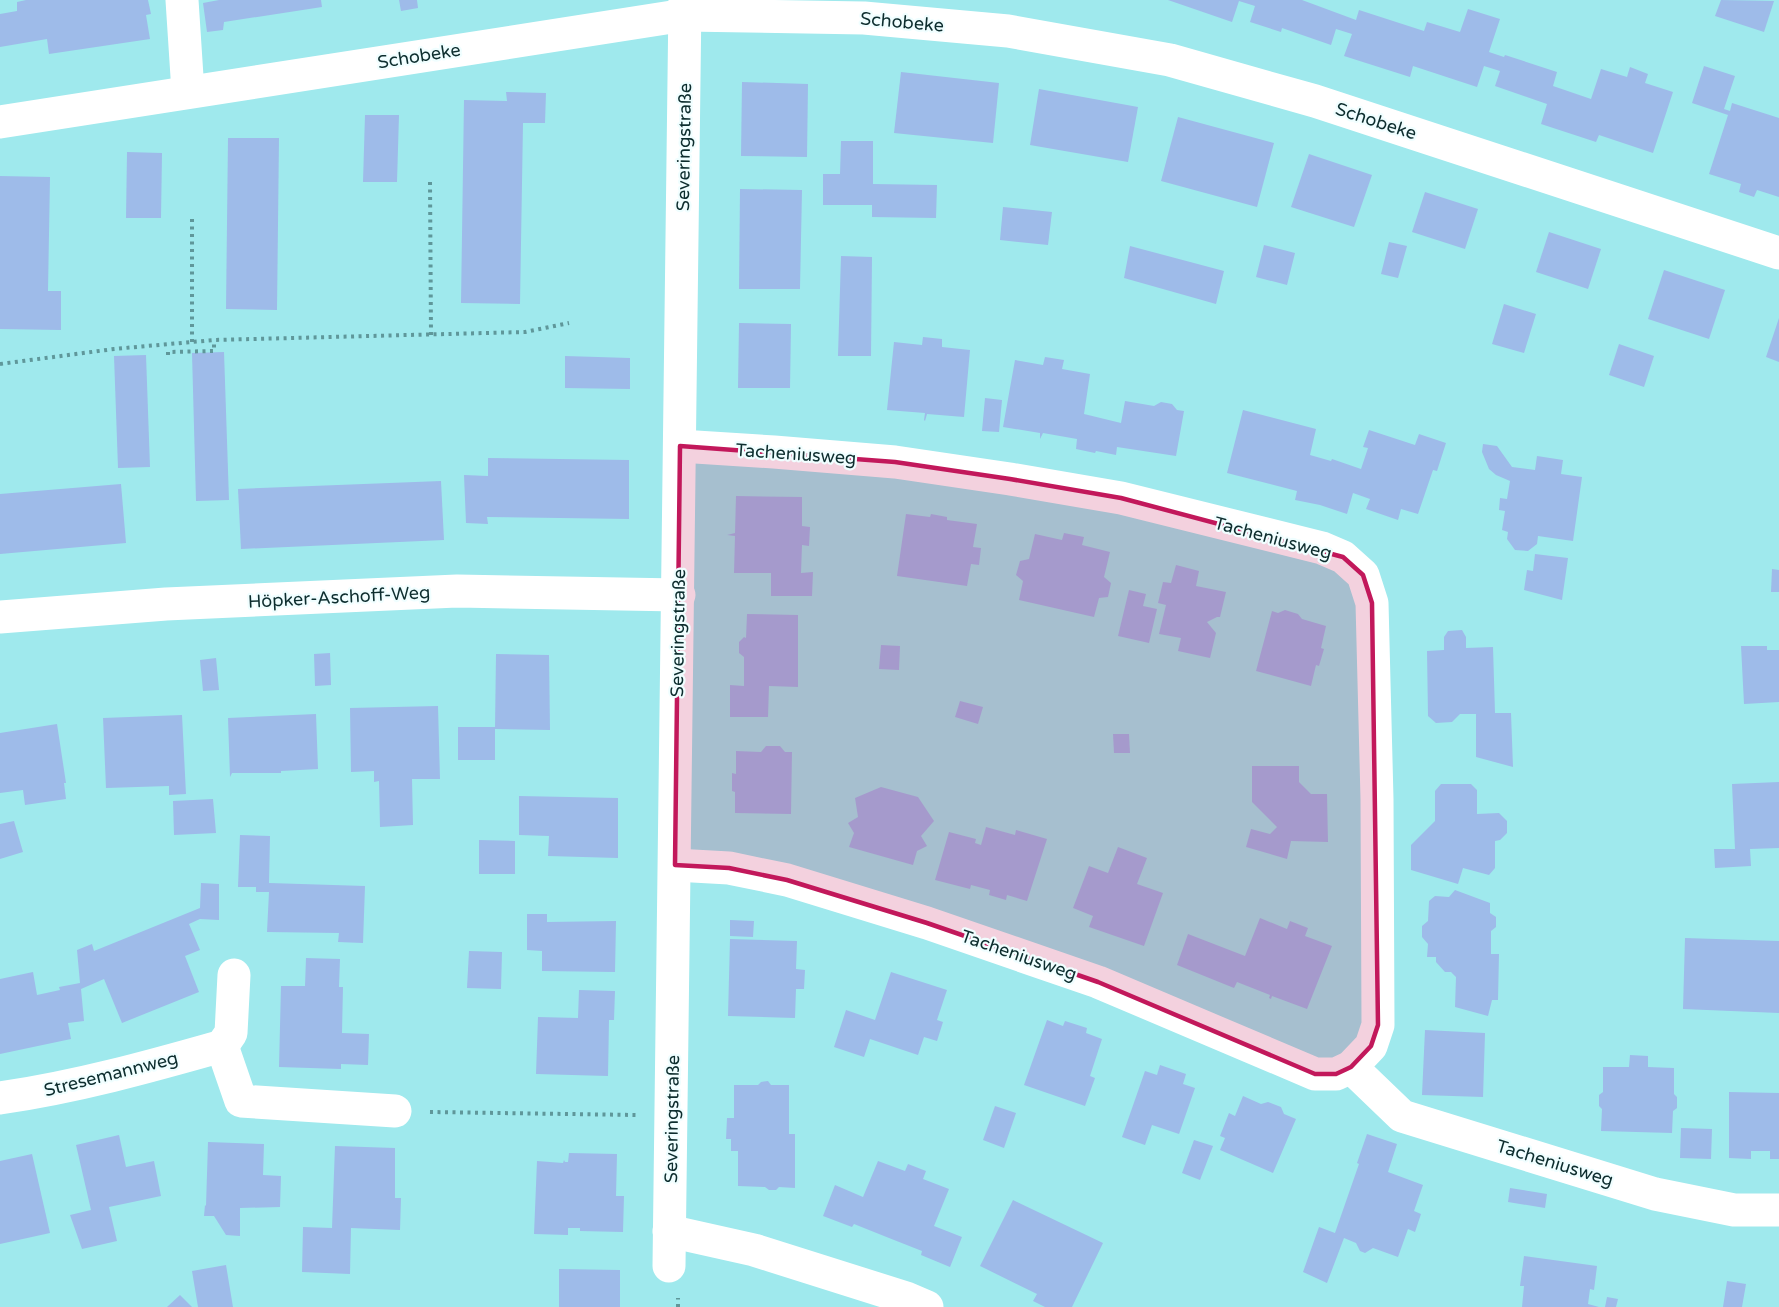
<svg xmlns="http://www.w3.org/2000/svg" width="1779" height="1307" font-family="'Varela Round',sans-serif">
<rect width="100%" height="100%" fill="#9fe9ed"/>
<!-- building -->
<g fill="#9ebbe9">
<path d="M 26,0 L 148,0 L 151,14 L 146,15 L 150,39 L 49,54 L 47,39 L 0,47 L 0,14 L 17,11 L 17,2 Z"/>
<path d="M 219,0 L 321,0 L 322,7 L 224,22 L 223,30 L 207,32 L 203,3 Z"/>
<path d="M 399,0 L 417,0 L 418,8 L 401,11 Z"/>
<path d="M 1168,0 L 1302,0 L 1356,20 L 1359,10 L 1424,31 L 1427,22 L 1460,32 L 1468,9 L 1500,19 L 1489,52 L 1504,57 L 1505,55 L 1557,72 L 1553,86 L 1591,99 L 1601,69 L 1627,77 L 1630,67 L 1648,74 L 1645,83 L 1673,92 L 1653,153 L 1599,135 L 1596,142 L 1541,124 L 1547,104 L 1495,86 L 1500,71 L 1484,66 L 1477,87 L 1413,66 L 1410,77 L 1344,56 L 1352,34 L 1336,29 L 1331,45 L 1282,28 L 1281,32 L 1250,22 L 1255,6 L 1239,1 L 1232,22 Z"/>
<path d="M 1721,0 L 1774,1 L 1764,32 L 1715,16 Z"/>
<path d="M 1704,66 L 1735,76 L 1724,109 L 1730,111 L 1732,103 L 1779,118 L 1779,197 L 1757,190 L 1754,197 L 1739,192 L 1741,184 L 1709,174 L 1728,115 L 1692,103 Z"/>
<path d="M 901,72 L 999,83 L 993,143 L 894,133 Z"/>
<path d="M 742,82 L 808,84 L 807,157 L 741,156 Z"/>
<path d="M 1039,89 L 1138,107 L 1128,162 L 1030,145 Z"/>
<path d="M 506,92 L 546,93 L 545,123 L 523,123 L 520,304 L 461,303 L 464,100 L 507,101 Z"/>
<path d="M 365,115 L 399,115 L 397,182 L 363,182 Z"/>
<path d="M 1178,117 L 1274,143 L 1257,207 L 1161,181 Z"/>
<path d="M 228,138 L 279,138 L 277,310 L 226,309 Z"/>
<path d="M 841,141 L 873,141 L 873,184 L 937,185 L 936,218 L 872,217 L 872,205 L 823,205 L 823,174 L 840,174 Z"/>
<path d="M 127,152 L 162,153 L 161,218 L 126,218 Z"/>
<path d="M 1309,154 L 1372,175 L 1354,227 L 1291,207 Z"/>
<path d="M 0,176 L 50,177 L 48,291 L 61,291 L 61,330 L 0,329 Z"/>
<path d="M 740,189 L 802,190 L 800,289 L 739,289 Z"/>
<path d="M 1425,192 L 1478,209 L 1465,249 L 1412,232 Z"/>
<path d="M 1003,207 L 1052,212 L 1048,245 L 1000,240 Z"/>
<path d="M 1549,232 L 1601,249 L 1588,289 L 1536,272 Z"/>
<path d="M 1389,242 L 1407,246 L 1398,278 L 1381,274 Z"/>
<path d="M 1264,245 L 1295,253 L 1287,285 L 1256,277 Z"/>
<path d="M 1130,246 L 1224,271 L 1216,304 L 1124,278 Z"/>
<path d="M 841,256 L 872,257 L 871,356 L 838,356 Z"/>
<path d="M 1664,270 L 1725,290 L 1709,339 L 1648,319 Z"/>
<path d="M 1504,304 L 1536,314 L 1524,353 L 1492,344 Z"/>
<path d="M 1779,318 L 1779,362 L 1766,357 Z"/>
<path d="M 739,323 L 791,324 L 790,388 L 738,388 Z"/>
<path d="M 923,337 L 942,339 L 942,347 L 970,350 L 964,417 L 927,414 L 925,421 L 924,420 L 925,413 L 887,410 L 894,342 L 922,345 Z"/>
<path d="M 1619,344 L 1654,356 L 1644,387 L 1609,375 Z"/>
<path d="M 224,352 L 229,500 L 196,501 L 192,353 Z"/>
<path d="M 146,355 L 150,467 L 118,468 L 114,356 Z"/>
<path d="M 565,356 L 630,358 L 630,389 L 565,388 Z"/>
<path d="M 1045,357 L 1064,360 L 1062,369 L 1090,374 L 1084,414 L 1121,423 L 1125,401 L 1154,406 L 1161,402 L 1172,404 L 1177,410 L 1184,411 L 1176,456 L 1117,447 L 1116,455 L 1096,451 L 1095,453 L 1076,449 L 1077,439 L 1043,433 L 1040,439 L 1040,433 L 1003,427 L 1015,360 L 1043,365 Z"/>
<path d="M 985,398 L 1002,400 L 999,432 L 982,431 Z"/>
<path d="M 1243,410 L 1316,429 L 1310,455 L 1331,461 L 1332,459 L 1361,469 L 1368,448 L 1363,447 L 1369,430 L 1415,445 L 1419,434 L 1446,443 L 1437,471 L 1433,470 L 1418,514 L 1401,509 L 1398,520 L 1366,509 L 1370,499 L 1353,493 L 1347,514 L 1320,505 L 1295,500 L 1297,491 L 1227,473 Z"/>
<path d="M 1483,444 L 1497,446 L 1512,467 L 1535,470 L 1537,456 L 1563,460 L 1561,474 L 1582,477 L 1573,541 L 1538,536 L 1537,544 L 1528,551 L 1515,550 L 1507,539 L 1508,532 L 1502,530 L 1505,511 L 1499,510 L 1500,498 L 1507,499 L 1510,481 L 1496,475 L 1489,469 L 1482,452 Z"/>
<path d="M 488,458 L 629,460 L 629,519 L 487,517 L 488,524 L 466,523 L 464,475 L 488,476 Z"/>
<path d="M 441,481 L 444,540 L 241,549 L 238,489 Z"/>
<path d="M 121,484 L 126,543 L 0,554 L 0,494 Z"/>
<path d="M 736,496 L 802,497 L 802,526 L 810,527 L 809,546 L 802,545 L 801,573 L 813,572 L 812,596 L 771,596 L 771,573 L 734,573 L 735,536 L 727,535 L 735,533 Z"/>
<path d="M 906,514 L 930,517 L 931,514 L 947,517 L 947,520 L 977,524 L 973,547 L 981,548 L 979,565 L 971,564 L 967,586 L 897,576 Z"/>
<path d="M 1064,533 L 1084,537 L 1082,545 L 1110,552 L 1104,577 L 1111,583 L 1108,597 L 1099,598 L 1094,617 L 1019,600 L 1023,581 L 1016,575 L 1020,561 L 1029,559 L 1035,534 L 1062,540 Z"/>
<path d="M 1535,554 L 1568,558 L 1562,600 L 1524,590 L 1527,570 L 1533,571 Z"/>
<path d="M 1176,565 L 1199,571 L 1196,586 L 1226,592 L 1220,617 L 1217,617 L 1207,622 L 1216,633 L 1210,658 L 1178,651 L 1181,638 L 1159,634 L 1166,605 L 1158,603 L 1163,582 L 1171,583 Z"/>
<path d="M 1772,569 L 1779,570 L 1779,592 L 1771,592 Z"/>
<path d="M 1129,590 L 1146,594 L 1143,606 L 1157,609 L 1149,643 L 1118,636 Z"/>
<path d="M 1285,610 L 1298,614 L 1302,619 L 1326,626 L 1321,648 L 1324,649 L 1319,666 L 1316,665 L 1311,686 L 1256,671 L 1272,611 L 1278,613 Z"/>
<path d="M 747,614 L 798,615 L 798,687 L 769,686 L 768,717 L 730,717 L 730,685 L 744,686 L 744,657 L 739,653 L 739,642 L 744,637 L 746,638 Z"/>
<path d="M 1462,630 L 1466,637 L 1466,648 L 1493,647 L 1495,713 L 1511,713 L 1513,767 L 1476,757 L 1476,714 L 1460,714 L 1452,722 L 1436,723 L 1428,716 L 1427,651 L 1444,650 L 1444,637 L 1448,631 Z"/>
<path d="M 881,645 L 900,646 L 899,670 L 879,669 Z"/>
<path d="M 1741,646 L 1767,646 L 1767,650 L 1779,650 L 1779,702 L 1744,704 Z"/>
<path d="M 330,653 L 331,685 L 315,686 L 314,654 Z"/>
<path d="M 496,654 L 549,655 L 550,730 L 495,729 Z"/>
<path d="M 216,658 L 219,690 L 203,691 L 200,660 Z"/>
<path d="M 960,701 L 983,707 L 978,724 L 955,717 Z"/>
<path d="M 438,706 L 440,779 L 412,779 L 413,825 L 380,827 L 379,781 L 374,782 L 374,771 L 351,772 L 350,708 Z"/>
<path d="M 316,714 L 318,769 L 281,771 L 281,773 L 232,773 L 230,777 L 228,718 Z"/>
<path d="M 182,715 L 186,794 L 169,795 L 169,786 L 106,788 L 103,718 Z"/>
<path d="M 57,724 L 66,783 L 64,783 L 66,799 L 25,805 L 23,790 L 0,793 L 0,733 Z"/>
<rect x="458" y="727" width="37" height="33"/>
<path d="M 1113,734 L 1129,734 L 1130,753 L 1114,753 Z"/>
<path d="M 766,746 L 780,746 L 785,752 L 792,752 L 791,814 L 735,813 L 735,792 L 732,791 L 732,773 L 736,774 L 736,751 L 761,752 Z"/>
<path d="M 1252,766 L 1299,766 L 1299,782 L 1311,794 L 1327,794 L 1328,842 L 1291,841 L 1287,859 L 1246,847 L 1251,829 L 1270,834 L 1277,827 L 1252,802 Z"/>
<path d="M 1779,782 L 1779,848 L 1750,849 L 1751,866 L 1715,868 L 1714,849 L 1735,849 L 1732,784 Z"/>
<path d="M 1441,784 L 1471,784 L 1477,790 L 1477,814 L 1499,813 L 1507,821 L 1507,833 L 1500,840 L 1495,841 L 1495,868 L 1489,875 L 1463,868 L 1458,884 L 1411,870 L 1411,845 L 1435,821 L 1435,791 Z"/>
<path d="M 881,787 L 918,797 L 934,821 L 921,836 L 927,846 L 917,851 L 913,865 L 849,847 L 854,833 L 848,823 L 858,817 L 855,798 Z"/>
<path d="M 519,796 L 618,798 L 618,858 L 548,856 L 549,836 L 519,835 Z"/>
<path d="M 213,799 L 216,833 L 174,835 L 173,801 Z"/>
<path d="M 14,821 L 23,852 L 0,859 L 0,824 Z"/>
<path d="M 986,827 L 1015,835 L 1016,830 L 1047,839 L 1027,901 L 1007,895 L 1006,900 L 989,895 L 990,890 L 971,885 L 970,889 L 935,880 L 949,832 L 976,839 L 975,843 L 981,845 Z"/>
<path d="M 240,835 L 270,836 L 269,883 L 365,886 L 363,943 L 338,942 L 339,933 L 267,932 L 269,892 L 256,892 L 256,887 L 238,887 Z"/>
<path d="M 479,840 L 515,841 L 515,874 L 479,874 Z"/>
<path d="M 1118,847 L 1147,858 L 1137,884 L 1163,893 L 1144,946 L 1089,927 L 1093,916 L 1073,908 L 1089,866 L 1108,873 Z"/>
<path d="M 201,883 L 219,884 L 219,920 L 200,919 L 189,924 L 200,950 L 185,956 L 199,992 L 122,1023 L 104,979 L 81,989 L 84,1021 L 68,1023 L 71,1039 L 0,1054 L 0,979 L 33,972 L 37,995 L 60,990 L 59,987 L 80,983 L 77,950 L 92,944 L 94,951 L 200,908 Z"/>
<path d="M 1455,890 L 1490,903 L 1490,913 L 1496,917 L 1496,927 L 1491,931 L 1491,954 L 1499,954 L 1498,1000 L 1492,1000 L 1488,1016 L 1455,1007 L 1456,977 L 1451,972 L 1445,972 L 1436,962 L 1436,957 L 1427,957 L 1428,944 L 1422,937 L 1422,926 L 1428,921 L 1429,901 L 1435,896 L 1449,897 Z"/>
<path d="M 527,914 L 547,914 L 547,922 L 616,921 L 615,972 L 542,971 L 542,951 L 527,950 Z"/>
<path d="M 1260,918 L 1287,929 L 1290,921 L 1308,928 L 1305,936 L 1332,946 L 1307,1009 L 1272,996 L 1271,999 L 1269,998 L 1270,995 L 1237,982 L 1234,988 L 1177,965 L 1188,934 L 1245,956 Z"/>
<path d="M 730,920 L 754,921 L 753,937 L 730,936 Z"/>
<path d="M 1685,938 L 1779,941 L 1779,1013 L 1683,1009 Z"/>
<path d="M 730,939 L 797,941 L 796,969 L 805,970 L 804,989 L 796,989 L 795,1018 L 728,1016 Z"/>
<path d="M 469,951 L 502,952 L 501,989 L 467,988 Z"/>
<path d="M 306,958 L 340,959 L 339,987 L 343,987 L 342,1033 L 369,1034 L 368,1065 L 341,1064 L 341,1069 L 279,1067 L 281,986 L 305,986 Z"/>
<path d="M 891,972 L 947,990 L 937,1020 L 943,1022 L 937,1041 L 924,1037 L 918,1055 L 870,1039 L 864,1057 L 834,1047 L 846,1010 L 875,1020 Z"/>
<path d="M 579,990 L 615,991 L 614,1020 L 609,1020 L 608,1076 L 536,1074 L 538,1017 L 578,1018 Z"/>
<path d="M 1047,1020 L 1063,1026 L 1065,1021 L 1087,1028 L 1086,1033 L 1102,1039 L 1090,1076 L 1095,1078 L 1085,1106 L 1024,1085 Z"/>
<path d="M 1425,1030 L 1485,1033 L 1483,1097 L 1422,1095 Z"/>
<path d="M 1630,1055 L 1648,1056 L 1648,1067 L 1674,1068 L 1674,1094 L 1677,1097 L 1677,1108 L 1673,1111 L 1672,1133 L 1601,1131 L 1602,1109 L 1599,1106 L 1599,1095 L 1603,1092 L 1603,1067 L 1629,1067 Z"/>
<path d="M 1160,1065 L 1186,1074 L 1183,1084 L 1195,1088 L 1179,1134 L 1152,1125 L 1145,1145 L 1122,1137 L 1145,1071 L 1157,1075 Z"/>
<path d="M 768,1081 L 771,1085 L 789,1085 L 789,1134 L 795,1134 L 795,1188 L 779,1187 L 776,1190 L 769,1190 L 765,1187 L 738,1186 L 738,1151 L 731,1151 L 731,1139 L 726,1139 L 727,1118 L 734,1118 L 734,1085 L 758,1085 L 761,1082 Z"/>
<path d="M 1729,1092 L 1779,1093 L 1779,1159 L 1770,1159 L 1770,1151 L 1751,1151 L 1751,1159 L 1729,1158 Z"/>
<path d="M 1243,1096 L 1261,1104 L 1268,1102 L 1281,1107 L 1284,1114 L 1296,1119 L 1273,1173 L 1220,1150 L 1225,1138 L 1220,1136 L 1229,1113 L 1235,1116 Z"/>
<path d="M 995,1106 L 1016,1113 L 1004,1148 L 983,1140 Z"/>
<path d="M 1681,1128 L 1712,1129 L 1711,1159 L 1680,1158 Z"/>
<path d="M 1367,1134 L 1397,1144 L 1388,1172 L 1423,1185 L 1414,1211 L 1421,1214 L 1415,1232 L 1408,1229 L 1398,1257 L 1373,1248 L 1365,1253 L 1360,1251 L 1356,1243 L 1344,1238 L 1327,1283 L 1303,1272 L 1319,1227 L 1335,1233 L 1359,1164 L 1357,1163 Z"/>
<path d="M 119,1135 L 126,1167 L 154,1161 L 161,1196 L 109,1207 L 117,1241 L 82,1249 L 70,1215 L 91,1210 L 76,1145 Z"/>
<path d="M 1194,1140 L 1213,1146 L 1200,1180 L 1182,1173 Z"/>
<path d="M 208,1142 L 264,1144 L 263,1175 L 281,1176 L 280,1207 L 240,1208 L 240,1236 L 226,1235 L 214,1216 L 204,1216 L 205,1205 L 206,1206 Z"/>
<path d="M 335,1146 L 395,1148 L 395,1198 L 401,1198 L 400,1230 L 351,1228 L 350,1274 L 302,1272 L 303,1227 L 332,1228 Z"/>
<path d="M 569,1153 L 617,1154 L 616,1196 L 624,1196 L 623,1232 L 580,1231 L 580,1228 L 568,1228 L 568,1235 L 534,1234 L 537,1161 L 563,1163 L 564,1160 L 565,1162 L 568,1162 Z"/>
<path d="M 32,1154 L 50,1233 L 0,1244 L 0,1161 Z"/>
<path d="M 878,1161 L 905,1171 L 908,1164 L 926,1171 L 923,1179 L 949,1189 L 934,1226 L 962,1237 L 950,1267 L 921,1255 L 922,1251 L 889,1238 L 854,1224 L 852,1227 L 823,1216 L 835,1185 L 863,1197 Z"/>
<path d="M 1510,1188 L 1547,1194 L 1545,1208 L 1508,1202 Z"/>
<path d="M 1013,1200 L 1103,1243 L 1072,1307 L 1045,1307 L 1033,1301 L 1037,1294 L 980,1266 Z"/>
<path d="M 1524,1256 L 1597,1266 L 1594,1290 L 1590,1289 L 1588,1304 L 1599,1307 L 1522,1307 L 1524,1286 L 1520,1286 Z"/>
<path d="M 226,1265 L 233,1307 L 198,1307 L 192,1271 Z"/>
<path d="M 559,1269 L 620,1270 L 620,1307 L 559,1307 Z"/>
<path d="M 1727,1281 L 1746,1284 L 1742,1307 L 1723,1307 Z"/>
<path d="M 180,1295 L 192,1307 L 167,1307 Z"/>
<path d="M 1607,1297 L 1618,1299 L 1616,1307 L 1605,1307 Z"/>
</g>
<g fill="none" stroke-linecap="round" stroke-linejoin="round">
<!-- path -->
<g stroke="#5f979a" stroke-width="4" stroke-dasharray="3 4.5" stroke-linecap="butt">
<path d="M 430,182 L 431,335"/>
<path d="M 192,219 L 192,342"/>
<path d="M 168,355 L 168,352 L 214,351 L 214,340"/>
<path d="M 0,364 L 114,349 L 214,340 L 525,332 L 569,323"/>
<path d="M 430,1112 L 636,1115"/>
<path d="M 678,1307 L 678,1298"/>
</g>
<!-- minor -->
<g stroke="#fff" stroke-width="33">
<path d="M 182,0 L 188,92"/>
<path d="M 0,122 L 685,15 L 864,18 L 1008,31 L 1170,60 L 1315,101 L 1779,253"/>
<path d="M 0,617 L 166,604 L 457,591 L 679,595"/>
<path d="M 675,865 L 729,868 L 787,880 L 927,923 L 1098,982 L 1315,1074 L 1336,1074 L 1351,1067 L 1371,1046 L 1378,1025 L 1377,799 L 1372,603 L 1363,575 L 1343,557 L 1322,548 L 1121,498 L 1010,479 L 895,462 L 774,452 L 680,446"/>
<path d="M 222,1046 L 241,1101 L 395,1111"/>
<path d="M 1351,1067 L 1402,1116 L 1655,1194 L 1734,1210 L 1779,1210"/>
<path d="M 0,1098 C 76,1087 148,1067 222,1046 L 231,1033 L 234,975"/>
<path d="M 669,1231 L 754,1250 L 906,1298 L 927,1307"/>
<path d="M 669,1266 L 685,0"/>
</g>
</g>
<!-- marked area -->
<path fill="#c2185b" fill-opacity="0.2" stroke="#c2185b" stroke-width="4.5" stroke-linejoin="round" d="M 680,446 L 895,462 L 1010,479 L 1121,498 L 1343,557 L 1363,575 L 1372,603 L 1378,1025 L 1371,1046 L 1351,1067 L 1336,1074 L 1315,1074 L 1098,982 L 927,923 L 787,880 L 729,868 L 675,865 Z"/>
<g text-anchor="middle" stroke-width="4.5" stroke-linejoin="round" paint-order="stroke">
<!-- street labels -->
<g font-size="18" fill="#0d2d2e" stroke="#f0feff">
<text transform="translate(902 22) rotate(5)" y="6">Schobeke</text>
<text transform="translate(419 56) rotate(-9)" y="6">Schobeke</text>
<text transform="translate(1376 121) rotate(18)" y="6">Schobeke</text>
<text transform="translate(684 147) rotate(-89)" y="6">Severingstraße</text>
<text transform="translate(796 454) rotate(4)" y="6">Tacheniusweg</text>
<text transform="translate(1273 538) rotate(15)" y="6">Tacheniusweg</text>
<text transform="translate(339 597) rotate(-3)" y="6">Höpker-Aschoff-Weg</text>
<text transform="translate(678 633) rotate(-89)" y="6">Severingstraße</text>
<text transform="translate(1019 955) rotate(19)" y="6">Tacheniusweg</text>
<text transform="translate(111 1074) rotate(-14)" y="6">Stresemannweg</text>
<text transform="translate(672 1119) rotate(-89)" y="6">Severingstraße</text>
<text transform="translate(1555 1163) rotate(17)" y="6">Tacheniusweg</text>
</g>
</g>
</svg>
